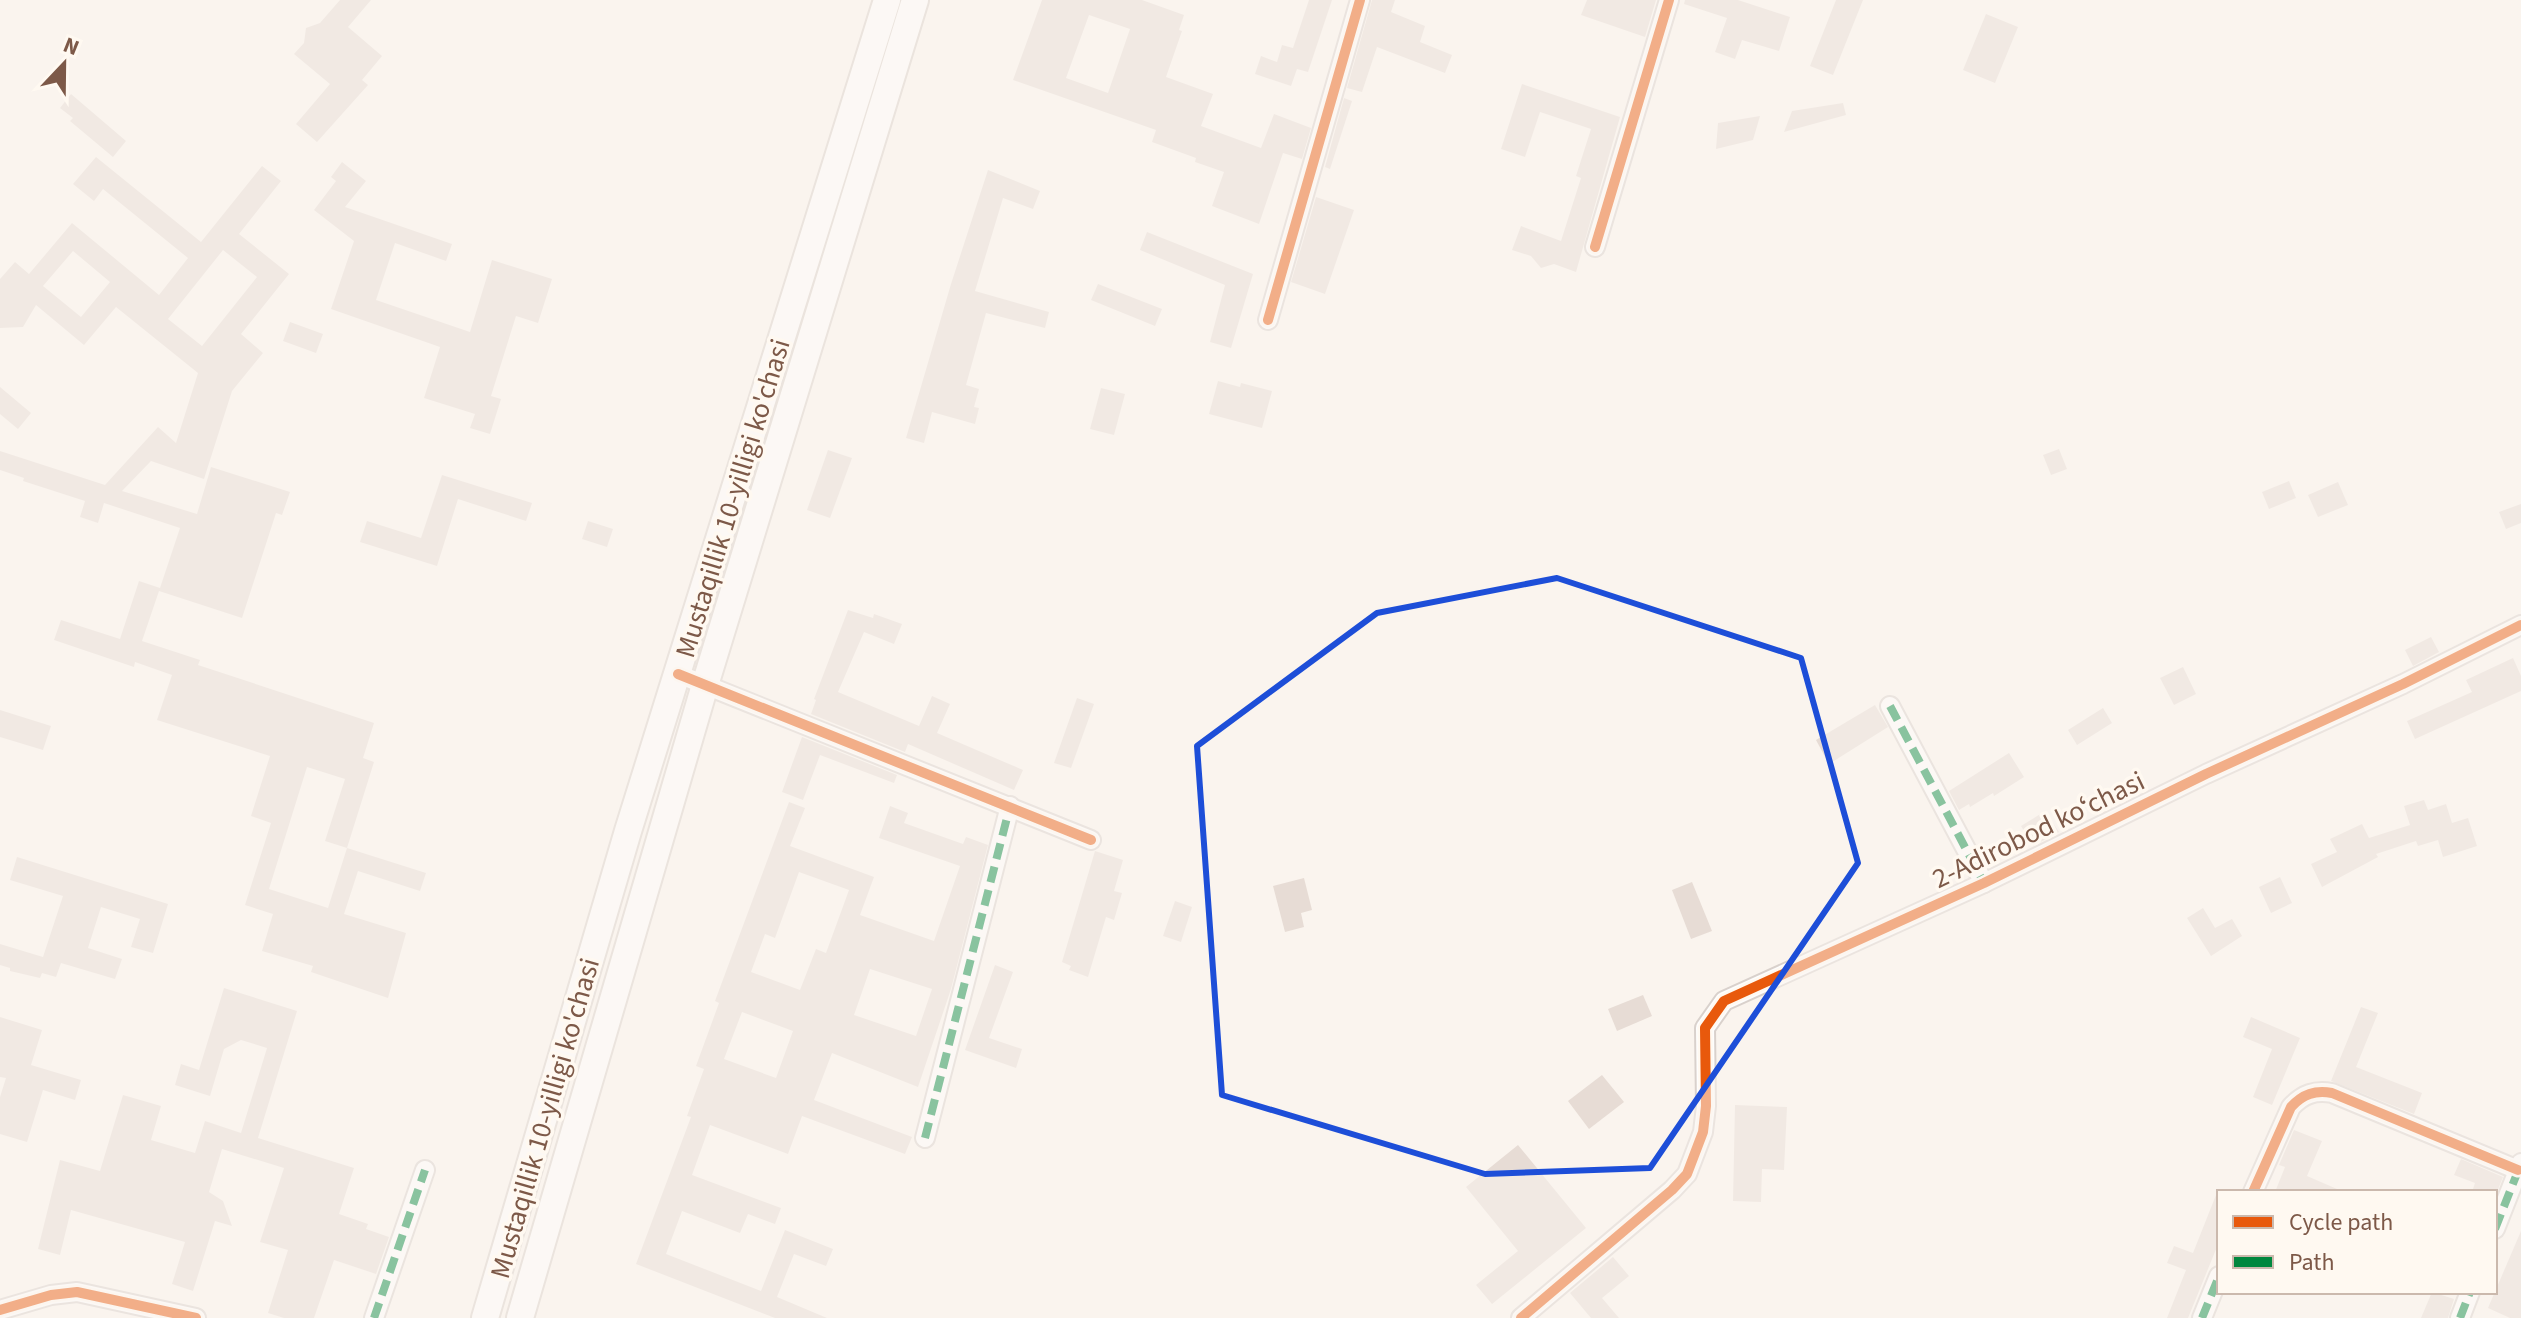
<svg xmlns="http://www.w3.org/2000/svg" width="2521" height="1318" font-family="'Source Sans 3',sans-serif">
<rect width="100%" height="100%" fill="#faf4ee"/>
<!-- building -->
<g fill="#e7dcd5" fill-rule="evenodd">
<path d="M 340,0 L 371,0 L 348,27 L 382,56 L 362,80 L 368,85 L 317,142 L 296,124 L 330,84 L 294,54 L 304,43 L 306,28 L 320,23 Z"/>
<path d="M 1042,0 L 1142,0 L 1184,15 L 1179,30 L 1182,31 L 1166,77 L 1213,94 L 1201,126 L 1261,148 L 1274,114 L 1311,128 L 1302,159 L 1283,153 L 1259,224 L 1212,206 L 1224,172 L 1195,162 L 1196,158 L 1152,142 L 1156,130 L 1013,80 ZM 1089,15 L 1130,29 L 1108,93 L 1066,78 Z"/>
<path d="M 1309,0 L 1332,0 L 1308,72 L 1297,69 L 1291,86 L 1255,74 L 1261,56 L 1277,62 L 1282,45 L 1293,48 Z"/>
<path d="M 1372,0 L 1395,0 L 1391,12 L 1425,26 L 1420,42 L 1452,55 L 1445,73 L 1377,47 L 1362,92 L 1347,88 Z"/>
<path d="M 1587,0 L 1656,0 L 1645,37 L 1581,15 Z"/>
<path d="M 1685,0 L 1738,0 L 1790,17 L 1779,51 L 1742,40 L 1735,59 L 1715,52 L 1727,18 L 1684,4 Z"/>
<path d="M 1836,0 L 1863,0 L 1833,75 L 1810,66 Z"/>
<path d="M 1986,14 L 2018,27 L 1995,83 L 1963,70 Z"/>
<path d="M 1522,84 L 1620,117 L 1576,272 L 1554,264 L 1541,268 L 1531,256 L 1512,250 L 1521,226 L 1561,241 L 1581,178 L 1576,176 L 1591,129 L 1540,112 L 1525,157 L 1501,149 Z"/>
<path d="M 71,94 L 126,141 L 113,157 L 70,121 L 73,118 L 60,108 Z"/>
<path d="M 1344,98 L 1352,101 L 1330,169 L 1325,167 Z"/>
<path d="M 1843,103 L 1846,115 L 1784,132 L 1792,111 Z"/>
<path d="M 1760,116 L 1753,140 L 1716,149 L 1718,123 Z"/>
<path d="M 96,157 L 201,242 L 262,166 L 281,181 L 239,234 L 289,274 L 241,334 L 263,353 L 232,391 L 204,479 L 151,461 L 122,491 L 197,514 L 211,467 L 290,492 L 282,515 L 276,513 L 242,618 L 159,591 L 142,641 L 200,660 L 198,665 L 374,723 L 363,758 L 374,762 L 347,848 L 426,873 L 420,891 L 358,871 L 344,914 L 406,933 L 388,998 L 311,972 L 313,966 L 262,951 L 273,914 L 245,905 L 271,823 L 251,816 L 270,756 L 157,720 L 172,675 L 135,662 L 134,667 L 54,640 L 61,620 L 120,639 L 139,581 L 160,588 L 180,528 L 104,503 L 98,523 L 80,517 L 85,501 L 23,481 L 24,478 L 0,470 L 0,451 L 105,485 L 158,427 L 176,443 L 198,373 L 116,307 L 84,345 L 36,305 L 23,327 L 0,328 L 0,279 L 15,262 L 29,274 L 72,223 L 159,295 L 188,258 L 103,189 L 94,201 L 73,184 ZM 223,250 L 257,277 L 202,346 L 168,319 ZM 73,251 L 110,282 L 81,317 L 43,286 ZM 307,767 L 345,779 L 325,841 L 347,848 L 328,908 L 269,889 Z"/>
<path d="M 342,162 L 366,181 L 345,207 L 452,244 L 446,261 L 395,243 L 376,300 L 470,332 L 492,260 L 552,279 L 538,323 L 516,316 L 491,396 L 501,399 L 490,434 L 470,428 L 475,414 L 424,398 L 440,347 L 331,309 L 354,241 L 314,210 L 336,181 L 331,177 Z"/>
<path d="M 988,170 L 1040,191 L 1033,209 L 1003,198 L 975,291 L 1049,312 L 1045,328 L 986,313 L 966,385 L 979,389 L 974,407 L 979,408 L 975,424 L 932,412 L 924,443 L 906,438 L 951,284 Z"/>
<path d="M 1316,197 L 1354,210 L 1325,294 L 1291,282 Z"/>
<path d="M 1147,232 L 1253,274 L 1231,348 L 1210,342 L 1225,285 L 1140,250 Z"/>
<path d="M 1098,284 L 1162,309 L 1155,326 L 1091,300 Z"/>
<path d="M 290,322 L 323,334 L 316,353 L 283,341 Z"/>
<path d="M 1218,381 L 1240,387 L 1241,383 L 1272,391 L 1262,428 L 1209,414 Z"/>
<path d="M 0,387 L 31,413 L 18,429 L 0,414 Z"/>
<path d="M 1101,388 L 1125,394 L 1114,435 L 1090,429 Z"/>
<path d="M 2059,449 L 2067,469 L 2051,475 L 2043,455 Z"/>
<path d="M 828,450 L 852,458 L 830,518 L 807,510 Z"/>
<path d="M 442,475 L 532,503 L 526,521 L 458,499 L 437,566 L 360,542 L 367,521 L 421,538 Z"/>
<path d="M 2289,481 L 2296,498 L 2269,509 L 2262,492 Z"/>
<path d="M 2338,482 L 2348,505 L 2318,517 L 2308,495 Z"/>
<path d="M 2521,504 L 2521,523 L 2506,529 L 2499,512 Z"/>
<path d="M 588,521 L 613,529 L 607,547 L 582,539 Z"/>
<path d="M 848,610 L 873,618 L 874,614 L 902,624 L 894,644 L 864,632 L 838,692 L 919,726 L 932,696 L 950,704 L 937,733 L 1023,770 L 1014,790 L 908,744 L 905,752 L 811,714 L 816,700 L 814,699 Z"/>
<path d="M 2431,637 L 2439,652 L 2413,666 L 2405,650 Z"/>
<path d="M 2513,658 L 2521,676 L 2521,691 L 2415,739 L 2407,721 L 2472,692 L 2466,680 Z"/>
<path d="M 2183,667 L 2196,694 L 2174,705 L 2160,678 Z"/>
<path d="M 1077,698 L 1094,704 L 1071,768 L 1054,763 Z"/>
<path d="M 1875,705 L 1888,727 L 1829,764 L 1816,740 Z"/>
<path d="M 2103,708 L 2112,723 L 2077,745 L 2068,730 Z"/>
<path d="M 0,710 L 51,726 L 43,750 L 0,737 Z"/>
<path d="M 802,737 L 897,775 L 894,783 L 820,755 L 803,800 L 782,792 Z"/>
<path d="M 2009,753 L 2024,777 L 1994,796 L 1993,793 L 1970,807 L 1969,804 L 1959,810 L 1949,791 Z"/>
<path d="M 2424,800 L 2428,810 L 2446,804 L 2452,823 L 2468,818 L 2477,846 L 2443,857 L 2438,840 L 2418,846 L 2416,841 L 2376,854 L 2378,857 L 2322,887 L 2311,864 L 2337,852 L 2330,839 L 2362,824 L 2369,838 L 2410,825 L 2404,806 Z"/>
<path d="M 789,802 L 805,808 L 790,846 L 874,877 L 860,915 L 934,941 L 960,866 L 879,838 L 890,806 L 908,813 L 904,823 L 963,844 L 966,837 L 988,845 L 951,989 L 918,1087 L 832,1053 L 814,1100 L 912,1137 L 905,1154 L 802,1116 L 788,1154 L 710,1125 L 692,1175 L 781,1208 L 775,1224 L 748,1214 L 740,1233 L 682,1211 L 666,1254 L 761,1291 L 785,1230 L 833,1249 L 826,1266 L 794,1254 L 777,1297 L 827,1318 L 775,1318 L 636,1264 L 691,1117 L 687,1116 L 704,1069 L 696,1066 L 719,1003 L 715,1001 ZM 799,872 L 849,890 L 826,953 L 816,949 L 800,990 L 751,972 L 765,934 L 775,938 ZM 870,969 L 932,989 L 916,1036 L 854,1015 ZM 742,1012 L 793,1031 L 776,1078 L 724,1059 Z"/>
<path d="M 2045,811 L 2059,832 L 2033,846 L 2021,826 Z"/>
<path d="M 1095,851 L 1123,860 L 1114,891 L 1122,893 L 1114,920 L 1106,917 L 1088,977 L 1069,970 L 1071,966 L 1062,962 Z"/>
<path d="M 17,857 L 168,904 L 153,953 L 131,947 L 140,919 L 101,907 L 88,948 L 122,959 L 115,979 L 61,963 L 56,977 L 42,973 L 40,978 L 10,971 L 10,968 L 0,965 L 0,944 L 43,957 L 63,896 L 10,880 Z"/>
<path d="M 2280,877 L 2292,903 L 2271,913 L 2259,887 Z"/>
<path d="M 1304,878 L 1312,910 L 1301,913 L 1304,927 L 1285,932 L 1273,886 Z"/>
<path d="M 1692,882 L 1712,931 L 1691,939 L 1672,890 Z"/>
<path d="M 1175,901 L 1192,907 L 1181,942 L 1163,936 Z"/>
<path d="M 2203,908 L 2215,928 L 2232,919 L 2242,936 L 2211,956 L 2187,918 Z"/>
<path d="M 995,965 L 1013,972 L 989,1038 L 1022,1049 L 1016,1068 L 965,1050 Z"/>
<path d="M 224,988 L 297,1011 L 258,1138 L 354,1168 L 339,1214 L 368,1224 L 366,1229 L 389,1237 L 376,1274 L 334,1260 L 314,1318 L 284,1318 L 268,1313 L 288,1250 L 260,1242 L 284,1168 L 222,1149 L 209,1192 L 223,1201 L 232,1226 L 215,1221 L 193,1291 L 172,1284 L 185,1242 L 71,1210 L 60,1255 L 38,1249 L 60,1160 L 100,1171 L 123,1095 L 161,1106 L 151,1140 L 195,1153 L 205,1121 L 241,1133 L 267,1048 L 241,1040 L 224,1049 L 210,1096 L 175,1085 L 181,1064 L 199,1070 Z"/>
<path d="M 1643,995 L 1652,1016 L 1617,1031 L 1608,1009 Z"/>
<path d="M 2361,1007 L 2378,1013 L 2356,1067 L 2422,1093 L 2414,1114 L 2331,1081 Z"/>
<path d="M 0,1017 L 42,1030 L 31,1065 L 81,1080 L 75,1100 L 43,1090 L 27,1142 L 0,1134 L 0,1097 L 6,1078 L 0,1077 Z"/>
<path d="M 2251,1017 L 2300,1038 L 2272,1105 L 2253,1097 L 2272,1049 L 2243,1037 Z"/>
<path d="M 1602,1075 L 1624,1102 L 1589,1129 L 1568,1101 Z"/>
<path d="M 1735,1105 L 1787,1107 L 1784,1170 L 1762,1169 L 1761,1202 L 1733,1201 Z"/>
<path d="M 2294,1130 L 2322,1141 L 2307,1176 L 2344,1192 L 2275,1192 L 2285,1167 L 2279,1165 Z"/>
<path d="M 1518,1145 L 1586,1228 L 1492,1304 L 1476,1285 L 1518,1251 L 1466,1187 Z"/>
<path d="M 2461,1159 L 2503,1177 L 2497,1192 L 2472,1192 L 2475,1183 L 2454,1175 Z"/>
<path d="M 2218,1190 L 2219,1242 L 2188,1318 L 2167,1318 L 2186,1270 L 2167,1263 L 2174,1246 L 2193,1253 Z"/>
<path d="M 2521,1231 L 2521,1318 L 2510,1318 L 2488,1308 Z"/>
<path d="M 1613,1257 L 1629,1276 L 1602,1298 L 1619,1318 L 1591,1318 L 1570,1293 Z"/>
<path d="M 2432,1292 L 2454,1299 L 2448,1318 L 2421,1318 Z"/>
</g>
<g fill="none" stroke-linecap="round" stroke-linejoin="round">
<defs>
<g id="street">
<path d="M 1595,247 L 1669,0"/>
<path d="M 1268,320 L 1360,0"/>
<path d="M 678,674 L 1091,840"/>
<path d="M 1890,706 L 1984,883"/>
<path d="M 925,1138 L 1010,806"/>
<path d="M 2253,1192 L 2291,1107 C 2303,1094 2315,1090 2332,1093 L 2518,1170"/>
<path d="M 2495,1229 L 2521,1163"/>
<path d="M 0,1310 L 51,1295 L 77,1292 L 196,1318"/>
<path d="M 374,1318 L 425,1170"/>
<path d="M 1521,1318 L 1672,1190 L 1687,1174 L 1703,1132 L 1706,1106 L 1705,1028 L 1724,1001 L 1984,883 L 2206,774 L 2403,684 L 2521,625"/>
<path d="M 2202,1318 L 2219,1276"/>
<path d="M 2460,1318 L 2470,1292"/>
</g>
<g id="secondary">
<path d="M 485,1318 L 628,831 L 887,0"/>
<path d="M 520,1318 L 705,685 L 915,0"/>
</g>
</defs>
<!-- street casing -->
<use href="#street" stroke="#d9d1cc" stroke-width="22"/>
<!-- secondary casing -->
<use href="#secondary" stroke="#dad0c9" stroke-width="30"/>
<!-- street -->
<use href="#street" stroke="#fefdfc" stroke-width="18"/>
<!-- secondary -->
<use href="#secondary" stroke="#fefdfc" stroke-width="26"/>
<!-- quiet -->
<g stroke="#00873e" stroke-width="8" stroke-dasharray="16 8" stroke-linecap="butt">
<path d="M 1890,706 L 1984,883"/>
<path d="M 925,1138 L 1010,806"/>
<path d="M 2495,1229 L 2520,1166"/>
<path d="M 374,1318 L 425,1170"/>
<path d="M 2202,1318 L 2219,1276"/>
<path d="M 2460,1318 L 2470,1292"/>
</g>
<defs>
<g id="cycleway">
<path d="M 1595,247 L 1669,0"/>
<path d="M 1268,320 L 1360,0"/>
<path d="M 678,674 L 1091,840"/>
<path d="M 2253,1192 L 2291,1107 C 2303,1094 2315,1090 2332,1093 L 2518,1170"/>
<path d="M 0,1310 L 51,1295 L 77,1292 L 196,1318"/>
<path d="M 1521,1318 L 1672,1190 L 1687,1174 L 1703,1132 L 1706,1106 L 1705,1028 L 1724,1001 L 1984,883 L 2206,774 L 2403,684 L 2521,625"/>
</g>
</defs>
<!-- cycleway casing -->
<use href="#cycleway" stroke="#fff9f1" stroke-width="15"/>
<!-- cycleway -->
<use href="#cycleway" stroke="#e8590c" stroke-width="10"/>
</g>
<!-- marked area -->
<path d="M0 0H2521V1318H0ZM 1557,578 L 1801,658 L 1858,863 L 1650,1168 L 1485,1174 L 1222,1095 L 1197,746 L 1377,613 Z" fill="#faf4ee" fill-opacity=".55" fill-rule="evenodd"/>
<path fill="none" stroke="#1d4ed8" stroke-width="6" stroke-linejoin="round" d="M 1557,578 L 1801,658 L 1858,863 L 1650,1168 L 1485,1174 L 1222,1095 L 1197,746 L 1377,613 Z"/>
<g text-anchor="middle" stroke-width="7" stroke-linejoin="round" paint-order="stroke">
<!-- street labels -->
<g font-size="28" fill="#7d5948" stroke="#fff9f1">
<text transform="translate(732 498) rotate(-73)" y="10">Mustaqillik 10-yilligi ko'chasi</text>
<text transform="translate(2038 829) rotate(-26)" y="10">2-Adirobod koʻchasi</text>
<text transform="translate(544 1118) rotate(-74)" y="10">Mustaqillik 10-yilligi ko'chasi</text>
</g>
</g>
<!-- legend -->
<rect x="2217" y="1190" width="280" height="104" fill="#fff9f1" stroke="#cbb9ad" stroke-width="2"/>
<rect x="2233" y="1216" width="40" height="12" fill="#e8590c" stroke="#cbb9ad" stroke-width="2"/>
<text x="2289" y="1230" font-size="24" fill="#7d5948">Cycle path</text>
<rect x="2233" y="1256" width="40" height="12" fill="#00873e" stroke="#cbb9ad" stroke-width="2"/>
<text x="2289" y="1270" font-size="24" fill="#7d5948">Path</text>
<!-- north arrow -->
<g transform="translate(64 64) rotate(22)" stroke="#fff9f1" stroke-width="6" paint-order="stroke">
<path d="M0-6L14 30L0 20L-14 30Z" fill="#7d5948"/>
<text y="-12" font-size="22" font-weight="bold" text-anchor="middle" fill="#7d5948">N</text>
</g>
</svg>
